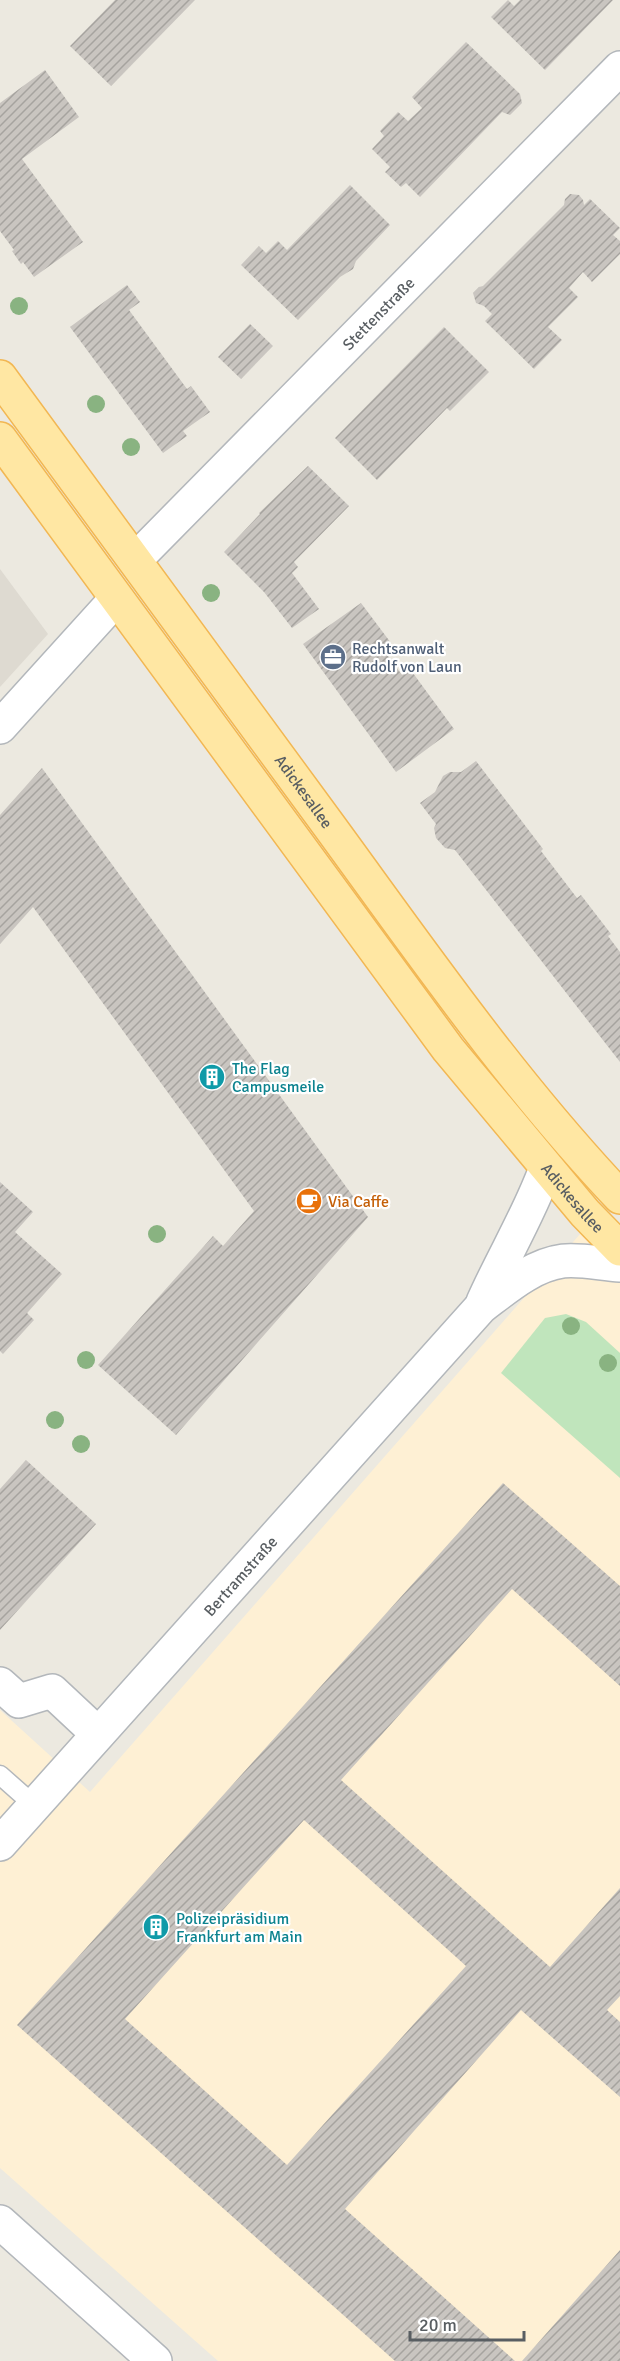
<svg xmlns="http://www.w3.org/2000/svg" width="620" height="2361" font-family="Signika,sans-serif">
<defs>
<pattern id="building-hatch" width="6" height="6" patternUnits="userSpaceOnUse" patternTransform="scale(1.5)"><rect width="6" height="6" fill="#c9c5c0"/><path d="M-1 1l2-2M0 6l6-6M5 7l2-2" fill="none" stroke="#a6a39f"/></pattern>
</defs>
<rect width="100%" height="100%" fill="#ece9e0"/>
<!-- commercial -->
<path fill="#fef0d4" d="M 581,1233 L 620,1278 L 620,2361 L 218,2361 L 0,2168 L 0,1710 L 90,1792 Z"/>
<!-- education -->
<path fill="#dedad1" d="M 0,569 L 48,634 L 0,687 Z"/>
<!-- green -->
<path fill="#c0e5bc" d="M 566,1314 L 586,1322 L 620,1353 L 620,1478 L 501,1373 L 545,1318 Z"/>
<!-- building -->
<g fill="url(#building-hatch)" fill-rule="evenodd">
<path d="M 115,0 L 195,0 L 111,86 L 70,46 Z"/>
<path d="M 508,0 L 514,6 L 520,0 L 613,0 L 545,70 L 491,17 Z"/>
<path d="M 466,42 L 520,94 L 522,103 L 510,115 L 502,112 L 420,197 L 406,183 L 401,187 L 385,172 L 390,167 L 372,149 L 384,136 L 380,131 L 398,112 L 408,121 L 422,108 L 412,97 Z"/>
<path d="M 45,70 L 79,117 L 22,159 L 83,242 L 34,277 L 23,262 L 21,264 L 12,251 L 14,250 L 0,231 L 0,103 Z"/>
<path d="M 350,185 L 390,225 L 356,261 L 353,269 L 340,277 L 298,320 L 241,265 L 259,246 L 266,253 L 278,241 L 287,250 Z"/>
<path d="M 570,194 L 579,195 L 583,200 L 584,205 L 590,199 L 620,228 L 613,235 L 620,241 L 620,254 L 592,282 L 583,272 L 569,288 L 578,297 L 548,327 L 562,340 L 534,369 L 485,321 L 492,314 L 484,306 L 476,303 L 473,293 L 479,287 L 483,286 L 564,205 L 565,199 Z"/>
<path d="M 127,285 L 140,302 L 129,310 L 187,389 L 191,386 L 210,412 L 183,431 L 187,436 L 163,453 L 70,327 Z"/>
<path d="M 250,324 L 273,346 L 241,379 L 218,357 Z"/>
<path d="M 444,327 L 489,372 L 450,411 L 447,408 L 377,480 L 335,438 Z"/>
<path d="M 308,466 L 349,506 L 294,562 L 298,567 L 292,573 L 319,609 L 292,628 L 264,592 L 224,552 L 260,514 L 259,513 Z"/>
<path d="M 361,603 L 391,643 L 383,649 L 402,675 L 410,669 L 454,729 L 396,772 L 303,644 Z"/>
<path d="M 476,761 L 543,849 L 541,851 L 577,898 L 581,895 L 611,934 L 608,936 L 620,952 L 620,1062 L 455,850 L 445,848 L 436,838 L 434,828 L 436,824 L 420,803 L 435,792 L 443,776 L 450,772 L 461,772 Z"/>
<path d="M 42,768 L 368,1217 L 176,1435 L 98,1365 L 213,1236 L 223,1246 L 254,1211 L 33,907 L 0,944 L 0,815 Z"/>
<path d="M 0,1182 L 33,1212 L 15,1232 L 62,1274 L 27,1313 L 34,1320 L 3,1354 L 0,1351 Z"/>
<path d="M 26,1460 L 96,1524 L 0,1630 L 0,1489 Z"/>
<path d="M 503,1483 L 620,1586 L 620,1686 L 512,1589 L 341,1780 L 550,1967 L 620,1888 L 620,1996 L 607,2010 L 620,2022 L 620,2097 L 521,2010 L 345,2209 L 515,2361 L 395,2361 L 17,2025 ZM 304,1820 L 466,1966 L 287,2165 L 125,2019 Z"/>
<path d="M 620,2250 L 620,2361 L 522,2361 Z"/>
</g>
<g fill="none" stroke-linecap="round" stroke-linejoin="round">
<defs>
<path id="lane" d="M 0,1775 L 35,1806"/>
<g id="street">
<path id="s1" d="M 136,559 L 620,68"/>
<path d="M 0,727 L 116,599"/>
<path d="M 483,1302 C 503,1257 529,1215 546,1168"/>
<path d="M 0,1684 L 19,1701 L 52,1691 L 98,1734"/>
<path id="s2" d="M 0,1844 L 481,1307 C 505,1289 532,1265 563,1261 C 581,1259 602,1264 620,1265"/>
<path d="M 0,2222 L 155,2361"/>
</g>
<g id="primary">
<path id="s3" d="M 0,377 C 111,526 221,676 330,827 C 422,953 512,1083 620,1197"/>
<path id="s4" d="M 0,439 L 448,1049 L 585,1213 L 620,1249"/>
</g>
</defs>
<!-- lane casing -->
<use href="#lane" stroke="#b3b7bb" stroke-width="21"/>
<!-- street casing -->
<use href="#street" stroke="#b3b7bb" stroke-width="36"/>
<!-- primary casing -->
<use href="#primary" stroke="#f2b753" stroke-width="36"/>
<!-- lane -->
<use href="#lane" stroke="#fff" stroke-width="18"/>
<!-- street -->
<use href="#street" stroke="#fff" stroke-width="33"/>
<!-- primary -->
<use href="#primary" stroke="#ffe7a3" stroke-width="33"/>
</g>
<!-- trees -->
<g fill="#89b381">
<circle cx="19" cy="306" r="9"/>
<circle cx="96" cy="404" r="9"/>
<circle cx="131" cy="447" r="9"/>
<circle cx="211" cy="593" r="9"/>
<circle cx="157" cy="1234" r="9"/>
<circle cx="571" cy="1326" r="9"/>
<circle cx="86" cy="1360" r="9"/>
<circle cx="608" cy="1363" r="9"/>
<circle cx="55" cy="1420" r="9"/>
<circle cx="81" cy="1444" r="9"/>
</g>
<!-- icons -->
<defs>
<symbol id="office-disc" viewBox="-11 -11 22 22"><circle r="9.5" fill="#5c6f8a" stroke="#fff"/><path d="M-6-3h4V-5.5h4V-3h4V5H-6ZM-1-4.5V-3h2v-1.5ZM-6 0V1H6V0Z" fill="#fff"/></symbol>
<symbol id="building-disc" viewBox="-11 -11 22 22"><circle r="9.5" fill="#0f9aa8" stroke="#fff"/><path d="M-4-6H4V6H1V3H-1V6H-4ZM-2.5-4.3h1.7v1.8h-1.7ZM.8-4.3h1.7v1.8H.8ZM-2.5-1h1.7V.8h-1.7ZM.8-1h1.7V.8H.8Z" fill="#fff"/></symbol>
<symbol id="cafe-disc" viewBox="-11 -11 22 22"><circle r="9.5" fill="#e8710a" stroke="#fff"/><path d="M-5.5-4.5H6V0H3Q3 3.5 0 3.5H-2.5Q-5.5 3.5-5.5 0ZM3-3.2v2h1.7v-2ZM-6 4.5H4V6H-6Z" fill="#fff"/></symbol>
</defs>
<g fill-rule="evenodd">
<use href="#office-disc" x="318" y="642" width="30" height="30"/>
<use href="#building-disc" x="197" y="1062" width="30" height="30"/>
<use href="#cafe-disc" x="294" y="1186" width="30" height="30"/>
<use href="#building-disc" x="141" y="1912" width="30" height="30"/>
</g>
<g text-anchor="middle" stroke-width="4.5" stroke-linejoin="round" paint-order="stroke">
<!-- street labels -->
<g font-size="16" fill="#595e62" stroke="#fff">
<text dy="6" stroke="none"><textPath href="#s1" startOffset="345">Stettenstraße</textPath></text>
<text dy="6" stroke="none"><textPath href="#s3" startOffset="514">Adickesallee</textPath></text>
<text dy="6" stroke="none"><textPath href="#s4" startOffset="951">Adickesallee</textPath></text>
<text dy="6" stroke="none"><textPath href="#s2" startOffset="360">Bertramstraße</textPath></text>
</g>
<!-- service labels -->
<g font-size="16" fill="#4e5e75" stroke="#fff" text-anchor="start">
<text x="352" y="654">Rechtsanwalt<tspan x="352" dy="18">Rudolf von Laun</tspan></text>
</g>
<!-- culture labels -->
<g font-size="16" fill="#0d838f" stroke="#fff" text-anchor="start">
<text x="232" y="1074">The Flag<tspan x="232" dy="18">Campusmeile</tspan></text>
<text x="176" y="1924">Polizeipräsidium<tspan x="176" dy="18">Frankfurt am Main</tspan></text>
</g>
<!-- food labels -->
<g font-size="16" fill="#c56008" stroke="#fff" text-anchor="start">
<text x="328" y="1207">Via Caffe</text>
</g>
</g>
<!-- scale -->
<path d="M410 2331v9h114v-9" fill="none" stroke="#595e62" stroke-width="3"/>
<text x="419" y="2331" font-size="18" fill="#595e62" stroke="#ffffff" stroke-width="4.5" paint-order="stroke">20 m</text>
</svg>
